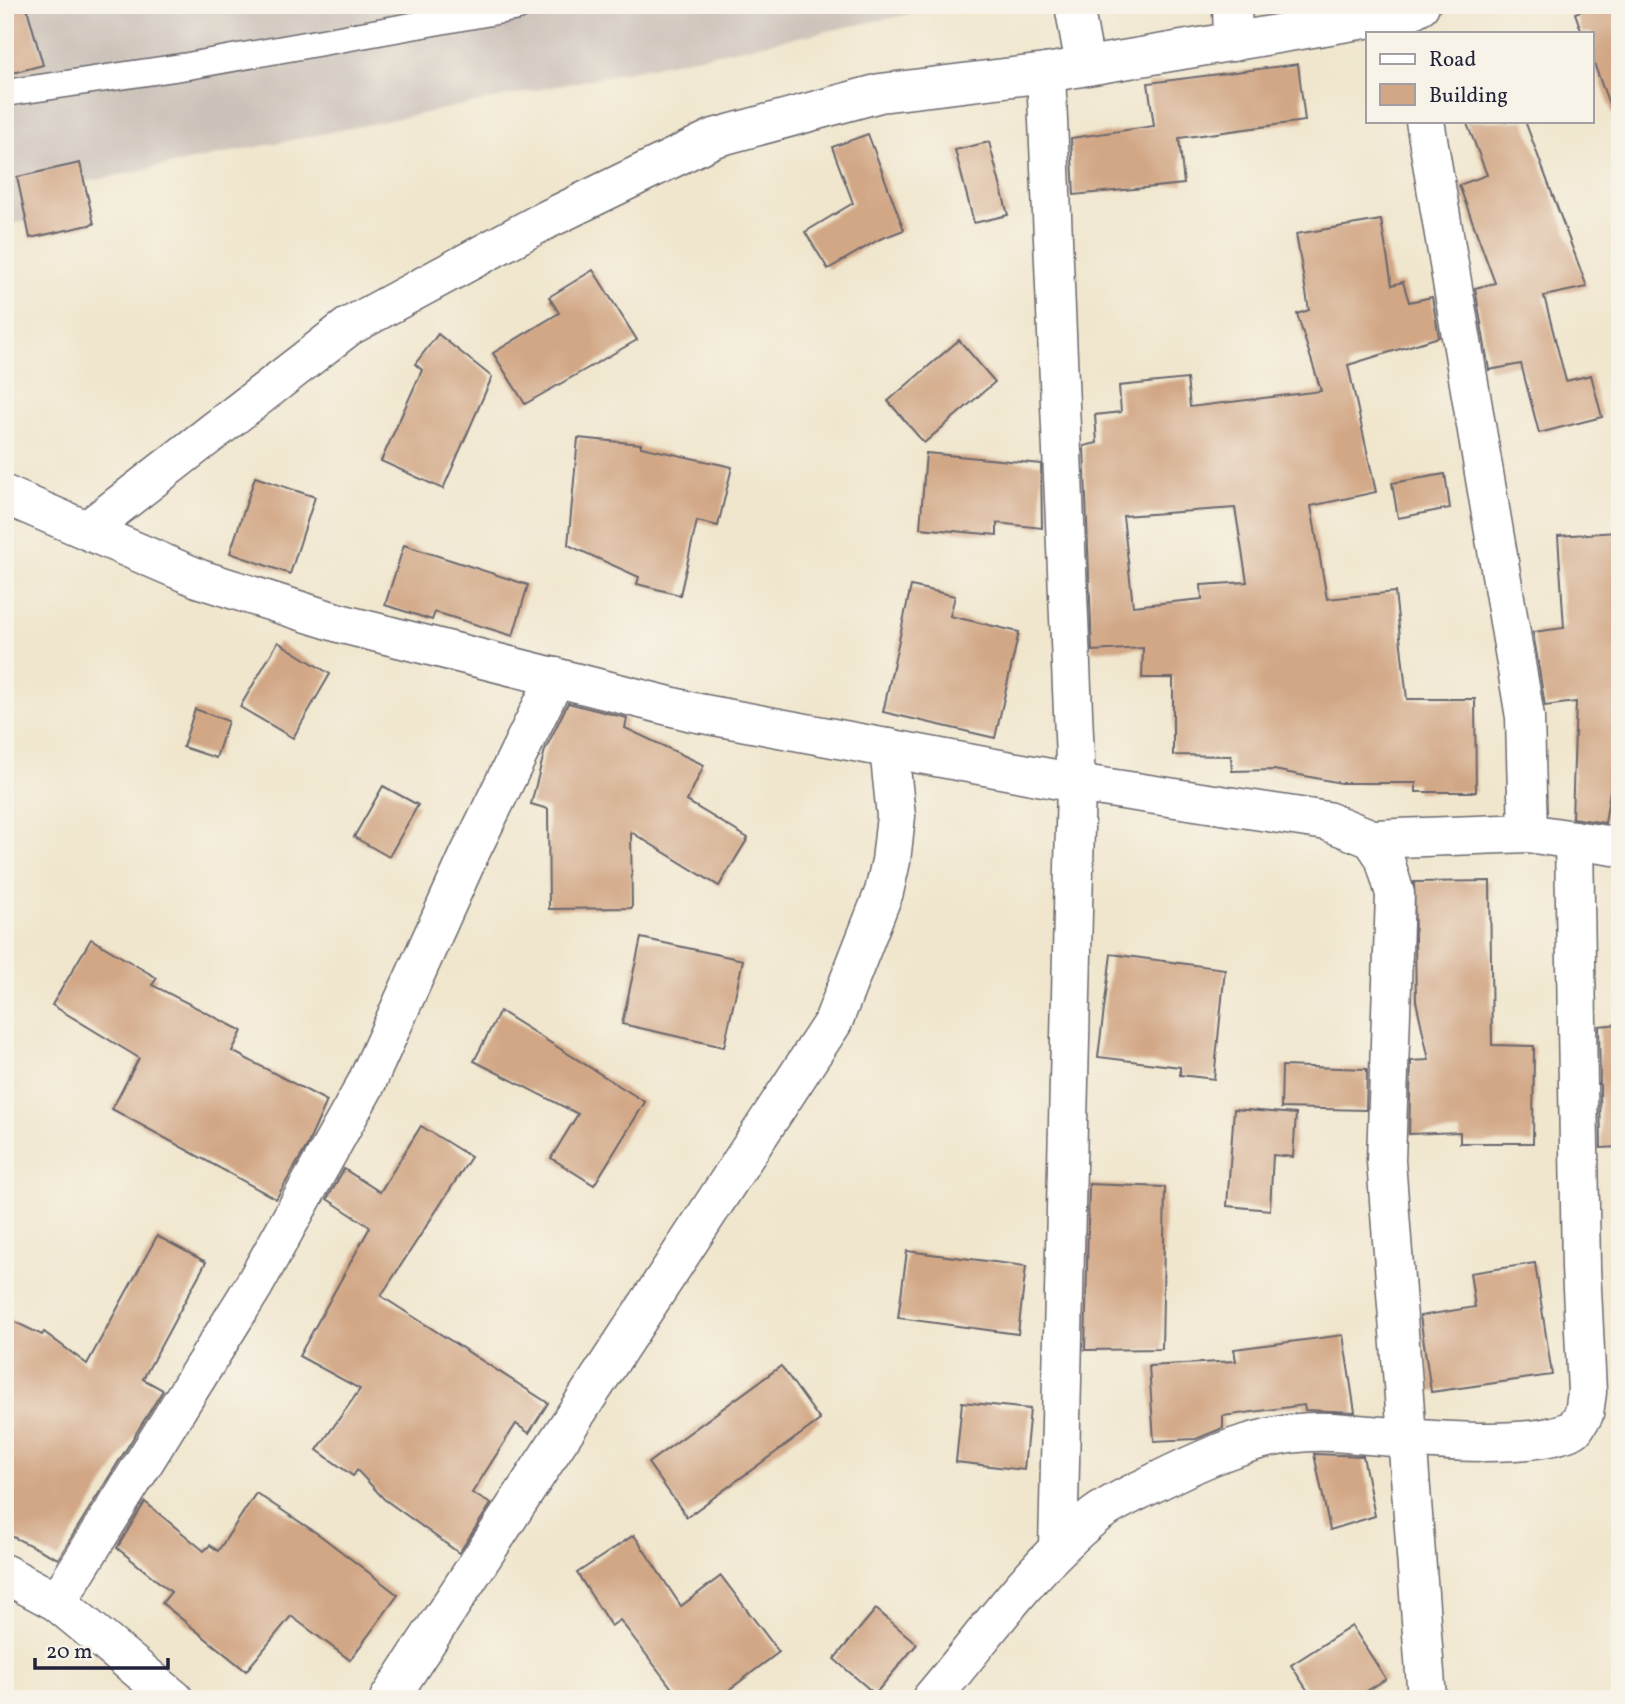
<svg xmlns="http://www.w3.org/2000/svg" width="1625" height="1704" font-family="Vollkorn,serif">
<rect width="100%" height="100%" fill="#f7f3e8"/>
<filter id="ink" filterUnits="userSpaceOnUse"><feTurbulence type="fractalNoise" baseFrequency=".0143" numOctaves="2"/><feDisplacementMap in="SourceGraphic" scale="14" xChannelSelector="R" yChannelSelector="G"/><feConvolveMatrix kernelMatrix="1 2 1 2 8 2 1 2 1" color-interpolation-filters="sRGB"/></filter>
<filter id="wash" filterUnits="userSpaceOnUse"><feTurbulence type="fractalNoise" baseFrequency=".00686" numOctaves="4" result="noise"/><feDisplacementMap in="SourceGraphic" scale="28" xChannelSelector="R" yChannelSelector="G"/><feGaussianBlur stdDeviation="1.57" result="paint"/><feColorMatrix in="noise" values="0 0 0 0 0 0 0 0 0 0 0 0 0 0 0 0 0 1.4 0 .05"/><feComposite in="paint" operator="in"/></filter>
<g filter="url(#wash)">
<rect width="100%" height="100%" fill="#f0e6cd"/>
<!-- industrial -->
<path fill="#ccc2b9" d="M 5,5 L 955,5 L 85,182 L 94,224 L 30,238 L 26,221 L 5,225 Z"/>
<g id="blocks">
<!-- building -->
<g fill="#d2a786" fill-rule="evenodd">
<path d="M 5,5 L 26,5 L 43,65 L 5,75 Z"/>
<path d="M 1596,5 L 1620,5 L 1620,122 L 1616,123 L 1592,58 L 1592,33 L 1582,33 L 1575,13 Z"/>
<path d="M 1298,64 L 1305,121 L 1179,138 L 1184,184 L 1074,195 L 1071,138 L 1154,126 L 1148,83 Z"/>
<path d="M 1466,121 L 1525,121 L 1587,287 L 1544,296 L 1566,381 L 1591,375 L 1602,417 L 1539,433 L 1521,364 L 1489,370 L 1475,288 L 1495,283 L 1459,185 L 1487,175 Z"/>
<path d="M 868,134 L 904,230 L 880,239 L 828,269 L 805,232 L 853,203 L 832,147 Z"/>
<path d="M 989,142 L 1008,215 L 974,223 L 955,150 Z"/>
<path d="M 80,163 L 94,224 L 30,238 L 17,177 Z"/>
<path d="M 1381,220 L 1392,285 L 1403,282 L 1409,302 L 1432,297 L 1439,337 L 1348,365 L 1376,492 L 1311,506 L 1327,599 L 1395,592 L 1407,699 L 1475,699 L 1476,792 L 1416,792 L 1416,783 L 1341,783 L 1274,770 L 1232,771 L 1231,756 L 1173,755 L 1173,678 L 1142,678 L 1143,648 L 1092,651 L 1084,446 L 1097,443 L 1095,415 L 1121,412 L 1119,386 L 1187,379 L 1190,407 L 1321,391 L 1297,314 L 1309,310 L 1296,234 ZM 1235,508 L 1247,582 L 1201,585 L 1202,599 L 1133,606 L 1123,516 Z"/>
<path d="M 593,270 L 637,340 L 525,404 L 493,353 L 559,313 L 549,297 Z"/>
<path d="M 438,334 L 492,377 L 443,489 L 381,461 L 422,370 L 415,364 Z"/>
<path d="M 959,340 L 995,382 L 924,443 L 888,401 Z"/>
<path d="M 578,438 L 641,444 L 641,447 L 732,467 L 718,526 L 697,521 L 680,595 L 637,584 L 639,577 L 568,545 Z"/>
<path d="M 926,453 L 1041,464 L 1042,528 L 997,523 L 997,535 L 920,528 Z"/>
<path d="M 1445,474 L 1450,508 L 1398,518 L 1392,483 Z"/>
<path d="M 255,477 L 315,497 L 290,574 L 230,553 Z"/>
<path d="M 1616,532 L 1620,605 L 1620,779 L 1612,778 L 1605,823 L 1572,818 L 1576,702 L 1545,706 L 1533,632 L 1564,628 L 1558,536 Z"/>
<path d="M 404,545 L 528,585 L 513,636 L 435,612 L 432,620 L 385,605 Z"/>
<path d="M 911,586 L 955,596 L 950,616 L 1019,632 L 995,738 L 883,712 Z"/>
<path d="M 278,642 L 330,674 L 293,738 L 240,707 Z"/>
<path d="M 568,703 L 627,718 L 625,728 L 704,765 L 687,801 L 748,838 L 719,886 L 631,832 L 632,908 L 549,909 L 548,809 L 531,804 L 545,750 Z"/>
<path d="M 195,709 L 228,721 L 216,758 L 183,747 Z"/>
<path d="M 383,786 L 418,805 L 389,857 L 354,837 Z"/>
<path d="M 1490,881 L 1492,1045 L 1534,1046 L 1533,1143 L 1460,1143 L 1460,1132 L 1409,1134 L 1411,1061 L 1429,1060 L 1416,1001 L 1414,882 Z"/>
<path d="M 641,938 L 743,960 L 724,1047 L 622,1024 Z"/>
<path d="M 91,939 L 157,978 L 152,985 L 242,1031 L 232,1051 L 327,1101 L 307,1146 L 276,1199 L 112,1109 L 139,1058 L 52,1005 Z"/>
<path d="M 1111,954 L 1225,969 L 1214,1079 L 1180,1075 L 1180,1067 L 1098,1057 Z"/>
<path d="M 500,1011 L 645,1102 L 594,1185 L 551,1158 L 578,1114 L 474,1061 Z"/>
<path d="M 1620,1024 L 1620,1147 L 1601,1148 L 1599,1026 Z"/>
<path d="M 1282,1066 L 1367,1069 L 1366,1110 L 1281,1108 Z"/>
<path d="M 1234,1109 L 1296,1114 L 1293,1157 L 1273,1155 L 1270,1210 L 1227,1206 Z"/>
<path d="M 421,1126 L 471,1157 L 381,1296 L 548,1403 L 529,1433 L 516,1424 L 472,1493 L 491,1504 L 459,1553 L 384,1499 L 357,1470 L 353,1476 L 317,1450 L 360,1389 L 299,1356 L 370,1227 L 327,1199 L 344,1169 L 380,1192 Z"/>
<path d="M 1089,1184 L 1165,1187 L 1162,1349 L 1085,1350 Z"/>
<path d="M 157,1236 L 206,1262 L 143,1379 L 163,1390 L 58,1559 L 5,1533 L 5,1317 L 42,1335 L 44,1332 L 87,1364 Z"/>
<path d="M 907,1251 L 1026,1266 L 1018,1334 L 898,1318 Z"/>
<path d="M 1535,1263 L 1552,1375 L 1431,1392 L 1420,1316 L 1475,1307 L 1470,1273 Z"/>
<path d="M 1343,1335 L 1355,1412 L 1305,1410 L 1304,1405 L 1223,1416 L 1223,1428 L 1196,1439 L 1154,1441 L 1149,1366 L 1236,1361 L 1234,1349 Z"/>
<path d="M 781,1366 L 820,1420 L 687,1517 L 648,1463 Z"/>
<path d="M 962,1402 L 1030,1409 L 1024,1470 L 956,1462 Z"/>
<path d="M 1314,1454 L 1363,1456 L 1375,1516 L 1330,1530 Z"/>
<path d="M 256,1493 L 321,1536 L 398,1595 L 350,1660 L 291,1616 L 246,1671 L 162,1603 L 171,1592 L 117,1548 L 145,1502 L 204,1551 L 210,1545 L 218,1551 Z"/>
<path d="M 634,1535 L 681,1606 L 721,1576 L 779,1652 L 717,1699 L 680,1699 L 620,1620 L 611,1626 L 577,1573 Z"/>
<path d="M 876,1609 L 917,1644 L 875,1694 L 834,1659 Z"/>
<path d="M 1352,1626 L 1386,1679 L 1354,1699 L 1313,1699 L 1291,1665 Z"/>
</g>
</g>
</g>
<g filter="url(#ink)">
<use href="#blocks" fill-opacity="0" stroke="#6a676e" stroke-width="2"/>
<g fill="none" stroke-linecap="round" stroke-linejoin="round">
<defs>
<path id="lane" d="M 5,93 L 188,66 L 518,7"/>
<g id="street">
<path d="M 1074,5 L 1085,66"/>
<path d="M 1232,5 L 1233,42"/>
<path d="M 1046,73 L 1076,783 L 1058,1549"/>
<path d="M 1425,121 L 1525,717 L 1528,833"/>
<path d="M 5,495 L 200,579 L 339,623 L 693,712 L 1076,783 L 1327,821 L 1372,839 L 1384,857 L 1395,894 L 1386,1161 L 1427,1699"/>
<path d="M 87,530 L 348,327 L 540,223 L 714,138 L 880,93 L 1046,73 L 1407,12 L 1420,5"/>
<path d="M 1372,839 L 1528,833 L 1620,847"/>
<path d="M 5,1574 L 57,1602 L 174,1699"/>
<path d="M 57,1602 L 253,1287 L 366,1084 L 470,853 L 556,677"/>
<path d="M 389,1699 L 833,1022 L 884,892 L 891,861 L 896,816 L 889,748"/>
<path d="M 931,1699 C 983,1638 1031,1568 1093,1517 C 1108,1505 1130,1495 1148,1486 C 1205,1457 1267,1428 1333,1432 C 1392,1436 1524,1454 1574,1429 L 1584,1414 L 1587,1392 L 1581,1268 L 1574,840"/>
</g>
</defs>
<!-- lane casing -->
<use href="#lane" stroke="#6a676e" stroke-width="29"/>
<!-- street casing -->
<use href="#street" stroke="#6a676e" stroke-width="41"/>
<!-- lane -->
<use href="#lane" stroke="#fff" stroke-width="26"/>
<!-- street -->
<use href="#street" stroke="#fff" stroke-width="38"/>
</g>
</g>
<!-- margin -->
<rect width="1625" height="1704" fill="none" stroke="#f7f3e8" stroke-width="28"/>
<!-- legend -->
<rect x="1366" y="32" width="228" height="91" fill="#f7f3e8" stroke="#a29fa3" stroke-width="2"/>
<rect x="1380" y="54" width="35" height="10" fill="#ffffff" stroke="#a29fa3" stroke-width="2"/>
<text x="1429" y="66" font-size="21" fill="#22223b">Road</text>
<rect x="1380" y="84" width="35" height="21" fill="#d2a786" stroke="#a29fa3" stroke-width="2"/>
<text x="1429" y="102" font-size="21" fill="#22223b">Building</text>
<!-- scale -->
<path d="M35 1658v10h133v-10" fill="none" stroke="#22223b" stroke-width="3.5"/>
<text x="46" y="1658" font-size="21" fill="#22223b" stroke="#f7f3e8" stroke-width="5" paint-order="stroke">20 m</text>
</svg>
